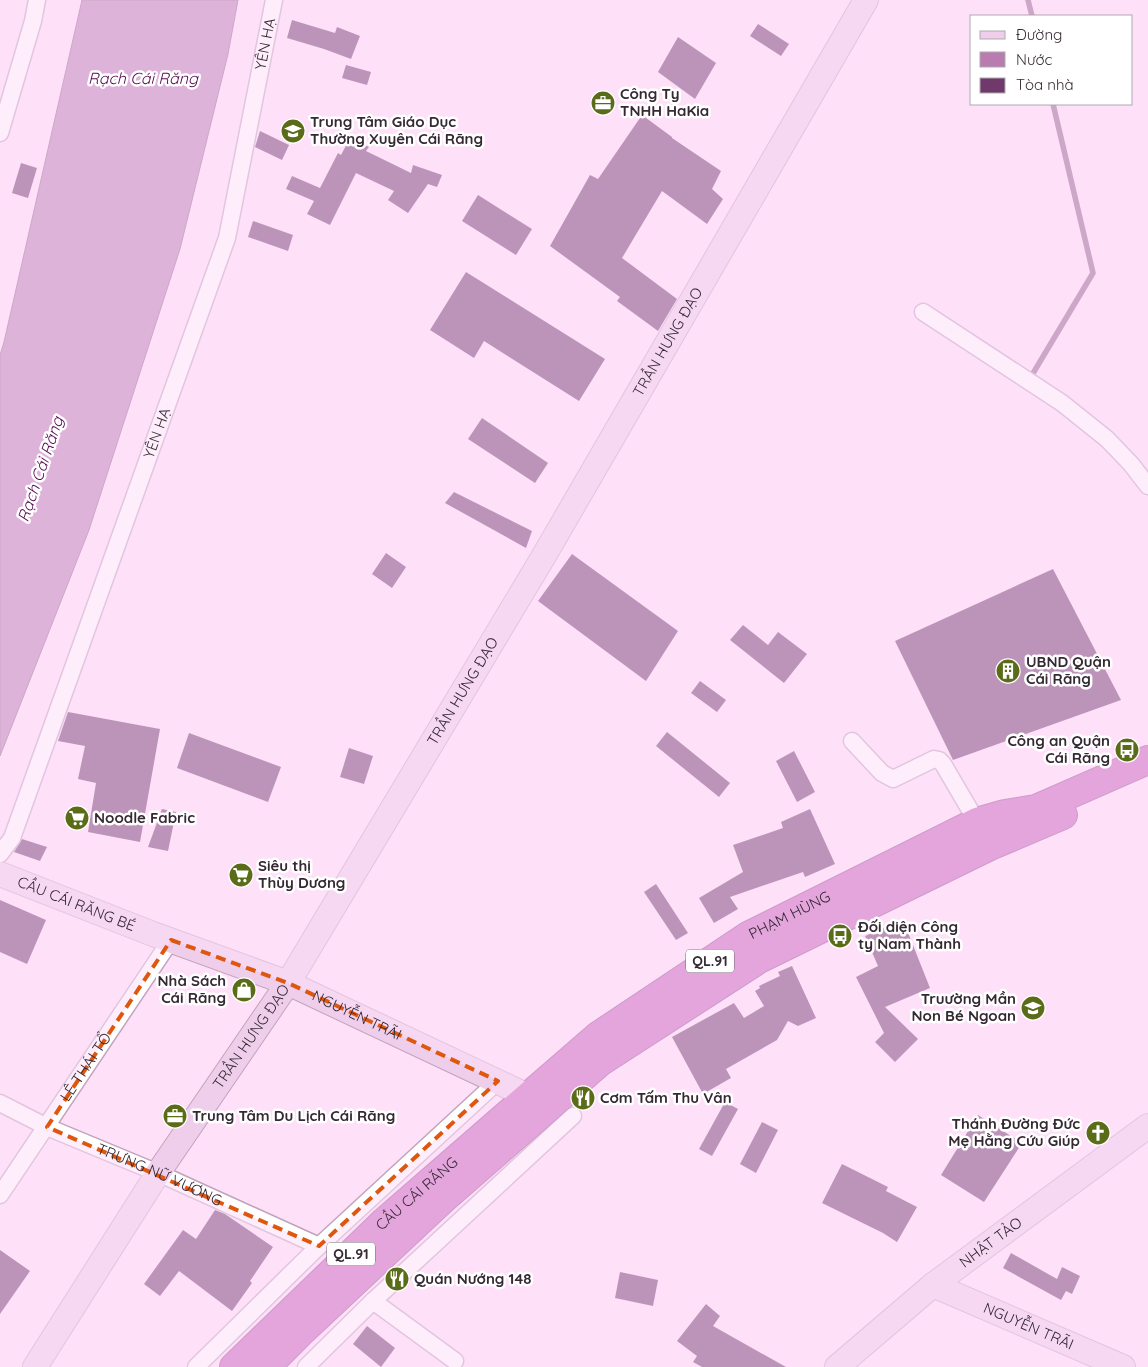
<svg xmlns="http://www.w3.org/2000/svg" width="1148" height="1367" font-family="Quicksand,sans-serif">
<rect width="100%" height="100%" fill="#fee0f9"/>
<!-- water -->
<path fill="#b97cb1" stroke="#91638b" d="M 82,0 L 238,0 L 228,54 L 180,249 L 89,530 L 0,756 L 0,355 L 4,342 Z"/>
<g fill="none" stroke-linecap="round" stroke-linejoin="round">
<!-- stream -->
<g stroke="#91638b" stroke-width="5.5">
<path d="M 1028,0 L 1032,16"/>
<path d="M 1032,375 L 1093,273 L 1053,104"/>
</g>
</g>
<!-- building -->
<g fill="#70396b">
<path d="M 292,20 L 335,33 L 337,27 L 360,36 L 351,59 L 324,49 L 287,38 Z"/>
<path d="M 758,24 L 789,44 L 781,56 L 750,36 Z"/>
<path d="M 678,37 L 716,63 L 695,99 L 658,72 Z"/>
<path d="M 346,65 L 371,72 L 367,85 L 342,78 Z"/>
<path d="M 642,115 L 672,137 L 672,138 L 721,171 L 712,189 L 723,199 L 707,224 L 662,191 L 622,258 L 677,299 L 658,331 L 617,301 L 620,297 L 550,246 L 590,175 L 598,179 Z"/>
<path d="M 260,131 L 289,145 L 282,160 L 255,147 Z"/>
<path d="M 350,138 L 369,147 L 366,151 L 411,173 L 413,165 L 442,175 L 437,187 L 428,184 L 408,213 L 388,200 L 394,191 L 356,173 L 330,225 L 307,214 L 314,201 L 286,189 L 292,176 L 320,188 L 338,153 L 341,155 Z"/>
<path d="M 21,163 L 37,168 L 28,198 L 12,193 Z"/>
<path d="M 478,195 L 532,229 L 516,255 L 462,221 Z"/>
<path d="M 253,221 L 293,235 L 288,251 L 248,237 Z"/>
<path d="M 466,272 L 605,359 L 579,401 L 484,341 L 474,358 L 430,330 Z"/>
<path d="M 482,418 L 548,463 L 535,483 L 468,439 Z"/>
<path d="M 454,492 L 532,531 L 526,548 L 445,503 Z"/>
<path d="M 386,553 L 406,567 L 392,588 L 372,574 Z"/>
<path d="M 572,554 L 678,631 L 646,681 L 538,601 Z"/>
<path d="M 1053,569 L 1121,700 L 953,760 L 895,641 Z"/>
<path d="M 743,625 L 768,645 L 778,632 L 807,654 L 784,683 L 730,640 Z"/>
<path d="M 700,681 L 726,700 L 717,712 L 691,693 Z"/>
<path d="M 68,712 L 160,729 L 140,842 L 88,832 L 96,783 L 78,779 L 85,746 L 58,741 Z"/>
<path d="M 667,732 L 730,783 L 719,797 L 656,746 Z"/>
<path d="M 189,733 L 281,767 L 268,802 L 177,768 Z"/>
<path d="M 349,748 L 373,756 L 364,784 L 340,777 Z"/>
<path d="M 794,751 L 815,792 L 797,802 L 776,761 Z"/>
<path d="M 162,809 L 176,812 L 168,851 L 148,847 Z"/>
<path d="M 810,809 L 835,864 L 805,877 L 803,872 L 730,897 L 738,909 L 714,923 L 699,898 L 743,872 L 733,845 L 783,828 L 781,822 Z"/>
<path d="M 22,839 L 47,847 L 40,861 L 14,852 Z"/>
<path d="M 656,884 L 688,933 L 676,940 L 644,892 Z"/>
<path d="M 0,900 L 46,920 L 27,964 L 0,952 Z"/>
<path d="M 903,920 L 930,988 L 885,1007 L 918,1039 L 895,1062 L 875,1042 L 884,1033 L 856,977 L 878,966 L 865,936 Z"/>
<path d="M 792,966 L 816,1018 L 798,1026 L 788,1021 L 777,1040 L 726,1069 L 731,1078 L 703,1094 L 672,1037 L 734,1003 L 744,1018 L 764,1006 L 755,991 L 760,988 L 759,986 L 780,976 L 778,972 Z"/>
<path d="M 725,1102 L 738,1109 L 712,1156 L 699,1149 Z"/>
<path d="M 978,1115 L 1022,1143 L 984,1202 L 941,1175 Z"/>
<path d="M 762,1122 L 778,1130 L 756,1173 L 740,1164 Z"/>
<path d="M 842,1164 L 888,1187 L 886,1191 L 917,1207 L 897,1242 L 883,1233 L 822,1203 Z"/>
<path d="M 215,1210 L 225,1214 L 273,1247 L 250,1281 L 252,1283 L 232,1311 L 179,1271 L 160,1296 L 144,1284 L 183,1230 L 196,1239 Z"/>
<path d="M 0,1250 L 30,1271 L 0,1314 Z"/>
<path d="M 1011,1253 L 1057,1279 L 1062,1267 L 1080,1276 L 1072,1294 L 1066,1291 L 1061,1300 L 1003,1268 Z"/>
<path d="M 620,1272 L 658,1280 L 653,1306 L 615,1298 Z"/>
<path d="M 706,1304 L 720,1316 L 713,1326 L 786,1367 L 702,1367 L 693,1362 L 697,1356 L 677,1341 Z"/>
<path d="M 367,1326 L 395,1348 L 381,1367 L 353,1344 Z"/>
</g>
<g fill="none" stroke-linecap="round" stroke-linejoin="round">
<defs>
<g id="street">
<path d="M 0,133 L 33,21 L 37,0"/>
<path d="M 923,312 L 1062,403 L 1107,439 L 1131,464 L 1148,486"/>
<path d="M 852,741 L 882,773 L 893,779 L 934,759 L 939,760 L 943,764 L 977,822"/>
<path id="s1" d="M 0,854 L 12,838 L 227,238 L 274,0"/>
<path id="s2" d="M 0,1103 L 47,1127 L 158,1173 L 319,1246"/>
<path id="s3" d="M 0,1195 L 171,940"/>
<path d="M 373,1301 L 455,1361"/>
<path d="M 196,1367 L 319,1246 L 498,1081"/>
<path d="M 306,1367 L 373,1301 L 573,1116"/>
</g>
<g id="secondary">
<path id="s4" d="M 0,874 L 153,934 L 288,983 L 528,1096"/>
<path id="s5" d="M 933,1285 L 1123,1367"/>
<path id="s6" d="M 35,1367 L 158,1173 L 288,983 L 545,554 L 866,0"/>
<path id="s7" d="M 837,1367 L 933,1285 L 1148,1126"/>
</g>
<g id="highway">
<path id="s8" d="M 234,1367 L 384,1222 L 598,1036 L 748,936 L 977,822 L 1005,814 L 1036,809 L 1148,760"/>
<path d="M 266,1367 L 303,1330 L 442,1200 L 600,1062 L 759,959 L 990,846 L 1063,815"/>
</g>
</defs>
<!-- street casing -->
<use href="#street" stroke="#c1a4bc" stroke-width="19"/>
<!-- secondary casing -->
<use href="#secondary" stroke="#c1a4bc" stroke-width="26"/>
<!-- highway casing -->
<use href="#highway" stroke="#934b8b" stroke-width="30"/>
<!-- street -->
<use href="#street" stroke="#fff" stroke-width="16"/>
<!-- secondary -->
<use href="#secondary" stroke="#eeceeb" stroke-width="24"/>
<!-- highway -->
<use href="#highway" stroke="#c55dbb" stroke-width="28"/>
</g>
<!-- marked area -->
<path d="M0 0H1148V1367H0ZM 171,940 L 288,983 L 498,1081 L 319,1246 L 47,1127 Z" fill="#fee0f9" fill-opacity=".55" fill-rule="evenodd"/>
<path fill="none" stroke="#df570e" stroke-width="4" stroke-dasharray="10 6" stroke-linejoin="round" d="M 171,940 L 288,983 L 498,1081 L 319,1246 L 47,1127 Z"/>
<!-- icons -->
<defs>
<symbol id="office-disc" viewBox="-11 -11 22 22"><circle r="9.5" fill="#5b6c19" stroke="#fff"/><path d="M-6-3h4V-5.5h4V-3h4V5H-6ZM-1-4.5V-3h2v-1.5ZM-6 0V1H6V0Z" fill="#fff"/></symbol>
<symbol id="university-disc" viewBox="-11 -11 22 22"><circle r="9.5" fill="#5b6c19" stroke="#fff"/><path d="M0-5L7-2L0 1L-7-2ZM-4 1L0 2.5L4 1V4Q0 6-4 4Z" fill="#fff"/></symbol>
<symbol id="building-disc" viewBox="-11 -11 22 22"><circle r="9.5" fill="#5b6c19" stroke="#fff"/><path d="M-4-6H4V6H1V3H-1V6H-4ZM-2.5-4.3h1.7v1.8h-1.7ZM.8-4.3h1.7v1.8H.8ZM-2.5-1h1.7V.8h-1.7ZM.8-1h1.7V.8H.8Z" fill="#fff"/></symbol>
<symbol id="bus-disc" viewBox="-11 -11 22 22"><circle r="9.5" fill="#5b6c19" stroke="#fff"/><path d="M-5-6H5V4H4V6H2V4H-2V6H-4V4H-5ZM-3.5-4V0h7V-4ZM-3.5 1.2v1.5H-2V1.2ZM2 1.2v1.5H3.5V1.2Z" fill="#fff"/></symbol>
<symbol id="supermarket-disc" viewBox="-11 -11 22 22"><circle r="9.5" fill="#5b6c19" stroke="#fff"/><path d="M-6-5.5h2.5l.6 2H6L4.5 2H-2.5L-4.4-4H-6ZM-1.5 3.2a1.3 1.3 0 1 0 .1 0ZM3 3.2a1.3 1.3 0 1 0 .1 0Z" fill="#fff"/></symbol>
<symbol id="shop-disc" viewBox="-11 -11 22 22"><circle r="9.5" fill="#5b6c19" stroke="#fff"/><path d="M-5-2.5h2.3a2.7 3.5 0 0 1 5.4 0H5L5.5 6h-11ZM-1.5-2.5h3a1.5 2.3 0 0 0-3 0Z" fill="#fff"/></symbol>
<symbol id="school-disc" viewBox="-11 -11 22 22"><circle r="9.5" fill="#5b6c19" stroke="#fff"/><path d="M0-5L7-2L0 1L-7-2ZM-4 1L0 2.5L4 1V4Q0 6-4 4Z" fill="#fff"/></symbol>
<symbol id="restaurant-disc" viewBox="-11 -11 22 22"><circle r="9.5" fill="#5b6c19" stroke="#fff"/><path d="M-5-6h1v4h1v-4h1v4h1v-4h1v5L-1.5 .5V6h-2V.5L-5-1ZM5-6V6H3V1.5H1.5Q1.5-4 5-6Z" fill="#fff"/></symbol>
<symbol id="church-disc" viewBox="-11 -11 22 22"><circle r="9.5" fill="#5b6c19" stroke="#fff"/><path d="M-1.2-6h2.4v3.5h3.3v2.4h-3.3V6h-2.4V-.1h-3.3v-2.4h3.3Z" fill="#fff"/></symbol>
</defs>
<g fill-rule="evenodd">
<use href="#office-disc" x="589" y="89" width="28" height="28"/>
<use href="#university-disc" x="279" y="117" width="28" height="28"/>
<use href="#building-disc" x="994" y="657" width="28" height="28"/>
<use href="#bus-disc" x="1113" y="736" width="28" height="28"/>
<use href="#supermarket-disc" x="63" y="804" width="28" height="28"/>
<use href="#supermarket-disc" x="227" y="861" width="28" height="28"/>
<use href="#bus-disc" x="826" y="922" width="28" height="28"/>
<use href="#shop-disc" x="230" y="976" width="28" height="28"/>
<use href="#school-disc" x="1019" y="994" width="28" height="28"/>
<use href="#restaurant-disc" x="569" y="1084" width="28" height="28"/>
<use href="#office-disc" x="161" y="1102" width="28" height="28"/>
<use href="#church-disc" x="1084" y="1119" width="28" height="28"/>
<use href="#restaurant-disc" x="383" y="1265" width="28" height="28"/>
</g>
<g text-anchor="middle" stroke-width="5" stroke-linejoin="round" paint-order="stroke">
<!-- shield labels -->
<g fill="#fff" stroke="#726970" stroke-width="1">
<rect x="686" y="949.5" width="48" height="23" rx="4"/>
<rect x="327" y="1242.5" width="48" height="23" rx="4"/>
</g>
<g font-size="14" font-weight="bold" fill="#352933">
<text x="710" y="966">QL.91</text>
<text x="351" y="1259">QL.91</text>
</g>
<!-- street labels -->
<g font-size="15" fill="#352933" stroke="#fff">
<text dy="5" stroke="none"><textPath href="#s1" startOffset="855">YÊN HẠ</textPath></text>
<text dy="5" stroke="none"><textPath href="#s6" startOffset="1205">TRẦN HƯNG ĐẠO</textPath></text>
<text dy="5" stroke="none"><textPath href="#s1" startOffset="450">YÊN HẠ</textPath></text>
<text dy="5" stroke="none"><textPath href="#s6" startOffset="800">TRẦN HƯNG ĐẠO</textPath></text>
<text dy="5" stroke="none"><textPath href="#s4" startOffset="82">CẦU CÁI RĂNG BÉ</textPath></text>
<text dy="5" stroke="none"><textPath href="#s8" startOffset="719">PHẠM HÙNG</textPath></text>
<text dy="5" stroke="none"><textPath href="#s4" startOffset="384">NGUYỄN TRÃI</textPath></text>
<text dy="5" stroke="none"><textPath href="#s6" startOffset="395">TRẦN HƯNG ĐẠO</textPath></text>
<text dy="5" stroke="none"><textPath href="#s3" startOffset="154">LÊ THÁI TỔ</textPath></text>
<text dy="5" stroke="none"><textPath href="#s2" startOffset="175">TRƯNG NỮ VƯƠNG</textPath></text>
<text dy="5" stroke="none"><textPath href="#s8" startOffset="252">CẦU CÁI RĂNG</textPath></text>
<text dy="5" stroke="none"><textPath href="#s7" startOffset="198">NHẬT TẢO</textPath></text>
<text dy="5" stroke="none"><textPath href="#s5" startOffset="104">NGUYỄN TRÃI</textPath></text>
</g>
<!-- poi labels -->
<g font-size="15" font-weight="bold" fill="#352933" stroke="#fff" text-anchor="start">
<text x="620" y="99">Công Ty<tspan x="620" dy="17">TNHH HaKia</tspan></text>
<text x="310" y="127">Trung Tâm Giáo Dục<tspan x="310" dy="17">Thường Xuyên Cái Răng</tspan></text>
<text x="1026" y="667">UBND Quận<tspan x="1026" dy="17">Cái Răng</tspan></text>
<text x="1110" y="746" text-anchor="end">Công an Quận<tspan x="1110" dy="17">Cái Răng</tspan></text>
<text x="94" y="823">Noodle Fabric</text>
<text x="258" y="871">Siêu thị<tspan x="258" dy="17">Thùy Dương</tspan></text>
<text x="858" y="932">Đối diện Công<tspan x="858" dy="17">ty Nam Thành</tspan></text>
<text x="226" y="986" text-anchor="end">Nhà Sách<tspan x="226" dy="17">Cái Răng</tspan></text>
<text x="1016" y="1004" text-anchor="end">Truường Mần<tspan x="1016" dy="17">Non Bé Ngoan</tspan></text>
<text x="600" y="1103">Cơm Tấm Thu Vân</text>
<text x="192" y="1121">Trung Tâm Du Lịch Cái Răng</text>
<text x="1080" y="1129" text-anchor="end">Thánh Đường Đức<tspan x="1080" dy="17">Mẹ Hằng Cứu Giúp</tspan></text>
<text x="414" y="1284">Quán Nướng 148</text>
</g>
<!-- water labels -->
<g font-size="16" font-style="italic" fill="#560951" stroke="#fff">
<text x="143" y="84">Rạch Cái Răng</text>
<text transform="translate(40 469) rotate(-71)" y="6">Rạch Cái Răng</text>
</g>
</g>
<!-- legend -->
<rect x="970" y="15" width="162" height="90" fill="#ffffff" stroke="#aea9ad"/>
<rect x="980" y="31" width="25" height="8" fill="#eeceeb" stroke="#aea9ad"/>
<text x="1016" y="40" font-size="15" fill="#352933">Đường</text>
<rect x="980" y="52" width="25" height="15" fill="#b97cb1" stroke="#aea9ad"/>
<text x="1016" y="65" font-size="15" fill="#352933">Nước</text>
<rect x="980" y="78" width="25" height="15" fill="#70396b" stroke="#aea9ad"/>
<text x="1016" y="90" font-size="15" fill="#352933">Tòa nhà</text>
</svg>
